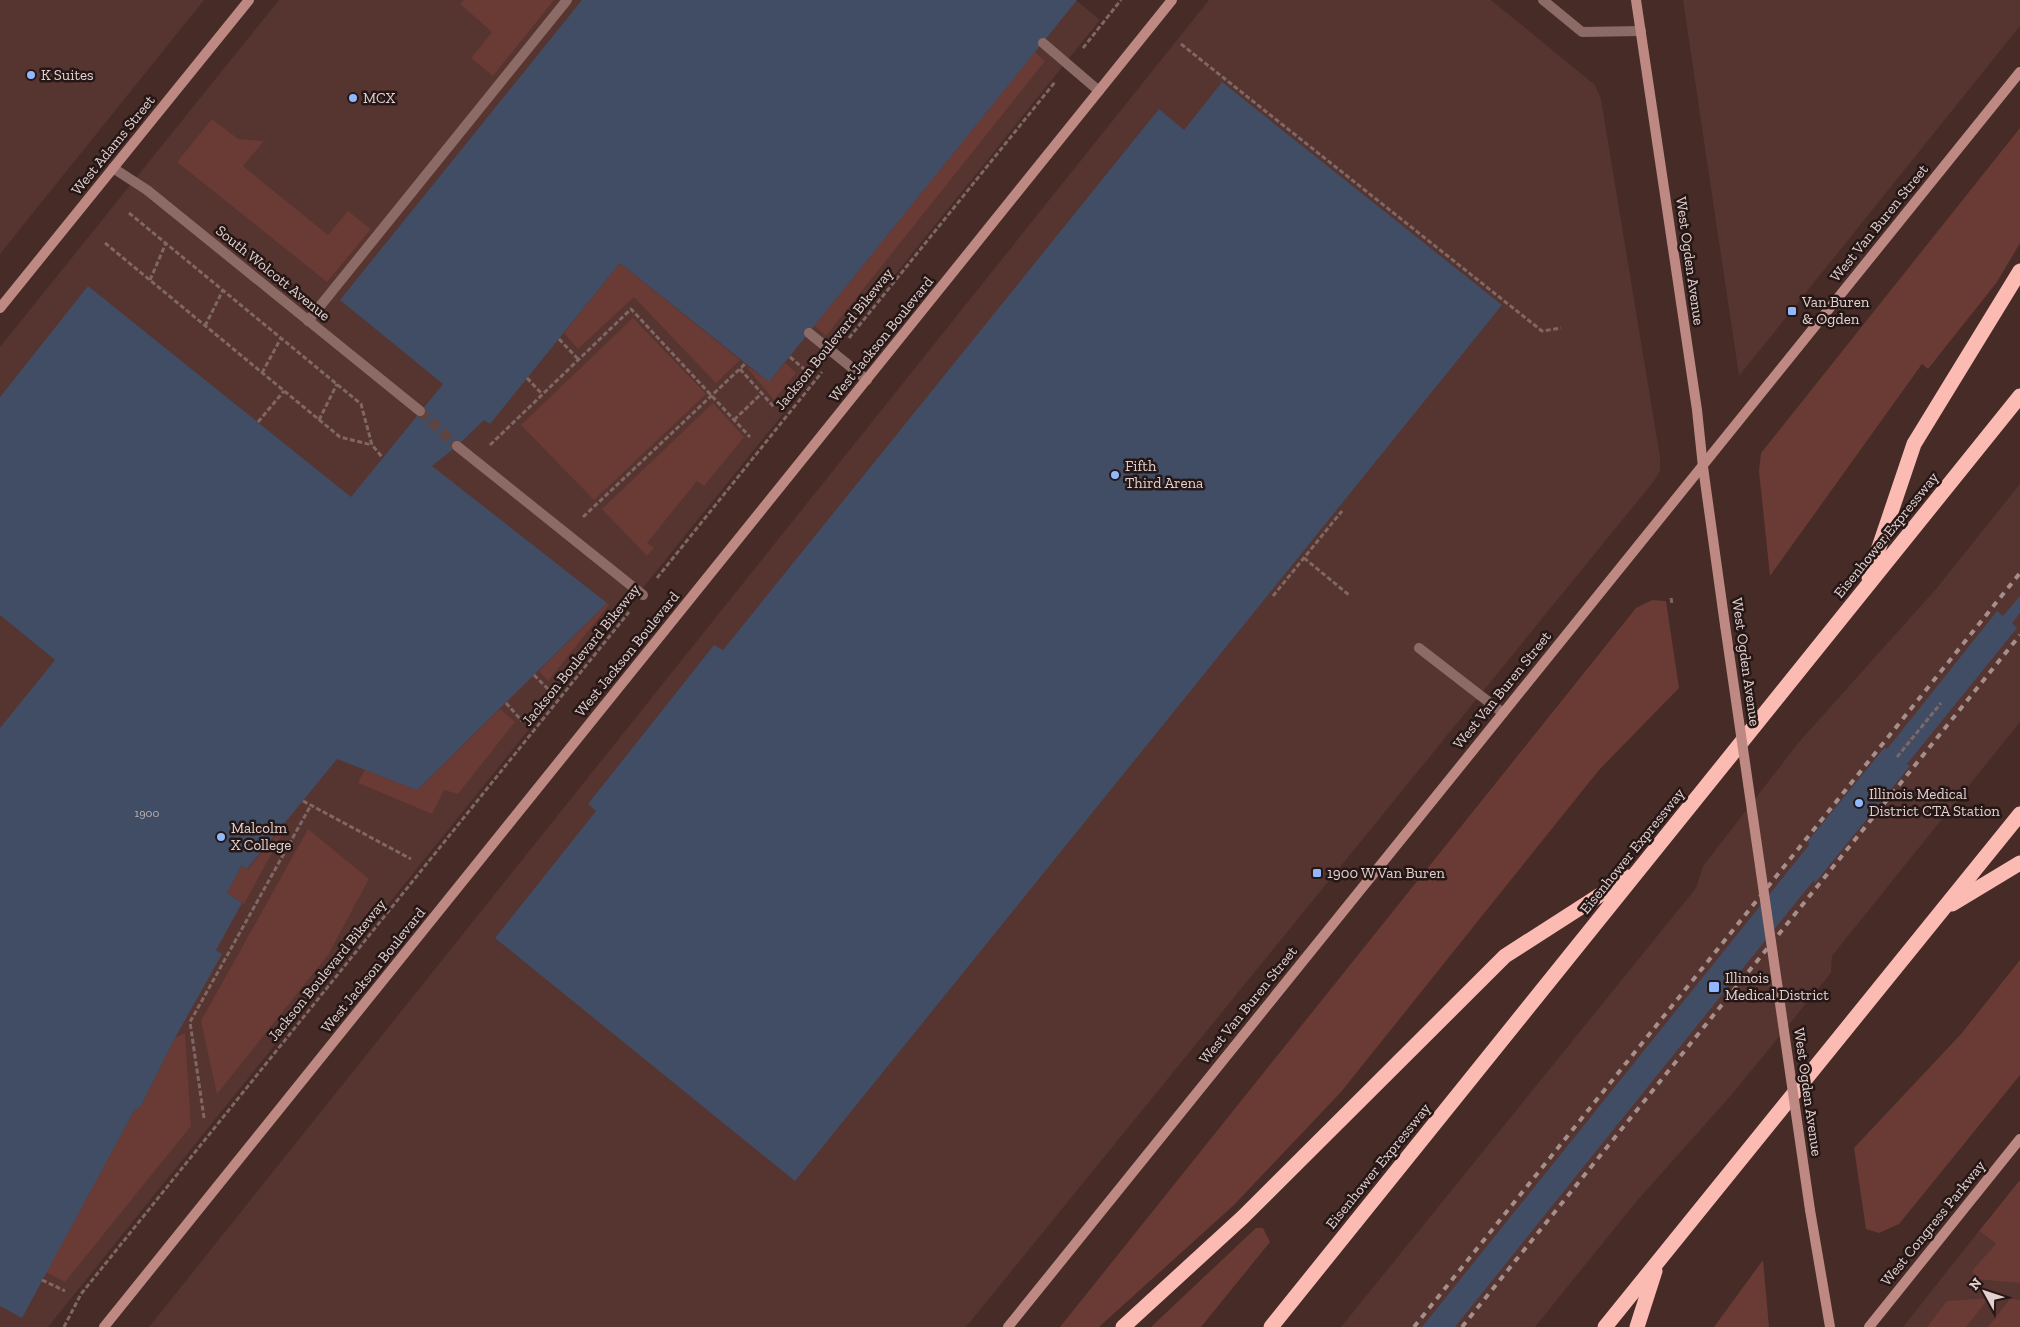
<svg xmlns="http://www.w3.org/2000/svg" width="2020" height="1327" font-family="'Zilla Slab',serif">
<rect width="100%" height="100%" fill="#462b27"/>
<!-- built -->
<g fill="#563430">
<path d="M 0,0 L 204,0 L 0,254 Z"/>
<path d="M 279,0 L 1076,0 L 1100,20 L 48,1327 L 0,1327 L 0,347 Z"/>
<path d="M 1209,0 L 1491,0 L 1595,85 L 1601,99 L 1660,457 L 1660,471 L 1654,481 L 966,1327 L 149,1327 Z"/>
<path d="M 1683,0 L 2020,0 L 2020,26 L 1739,376 Z"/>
<path d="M 2020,484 L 2020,722 L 1832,956 L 1831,973 L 1733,1093 L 1636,1202 L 1535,1327 L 1341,1327 L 1696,888 L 1703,866 L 1799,742 L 1936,589 Z"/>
<path d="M 1979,1231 L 1994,1243 L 2020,1246 L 2020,1327 L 1903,1327 Z"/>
</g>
<!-- green -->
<g fill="#6a3a35">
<path d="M 464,0 L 554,0 L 493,76 L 471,58 L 492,32 L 460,4 Z"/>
<path d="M 1035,52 L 1045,61 L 826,336 L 814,326 Z"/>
<path d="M 212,119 L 238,139 L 264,141 L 243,166 L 328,235 L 348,211 L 371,229 L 327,282 L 177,162 Z"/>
<path d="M 2020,128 L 2020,243 L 1997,282 L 1928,369 L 1922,364 L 1770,576 L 1759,471 L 1761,453 Z"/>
<path d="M 620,263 L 740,360 L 716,383 L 634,297 L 578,349 L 564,333 Z"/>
<path d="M 633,318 L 706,394 L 594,500 L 521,425 Z"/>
<path d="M 785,363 L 796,373 L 774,400 L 748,369 L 749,367 L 769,382 Z"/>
<path d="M 713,403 L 744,437 L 704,486 L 697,481 L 647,543 L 654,548 L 647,556 L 602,509 Z"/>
<path d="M 1652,600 L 1666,601 L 1679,688 L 1599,770 L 1341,1092 L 1234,1205 L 1099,1327 L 1060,1327 L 1636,608 Z"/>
<path d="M 607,603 L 609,605 L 548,681 L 539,671 Z"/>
<path d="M 500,709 L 515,722 L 458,794 L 444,790 L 432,814 L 358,783 L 365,769 L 417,790 Z"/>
<path d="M 284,826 L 286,827 L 244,904 L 227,893 L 242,865 L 248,869 Z"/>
<path d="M 308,829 L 369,879 L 328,955 L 217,1094 L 201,1021 Z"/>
<path d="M 2020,960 L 2020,1075 L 1899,1224 L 1879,1233 L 1866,1229 L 1854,1148 L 1961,1034 Z"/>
<path d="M 185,1033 L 191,1126 L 65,1282 L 46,1272 L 134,1111 L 141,1106 L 175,1038 Z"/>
<path d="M 2020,1180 L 2020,1283 L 1976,1279 L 1972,1271 L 1996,1244 L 1979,1231 Z"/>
<path d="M 1256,1228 L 1263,1228 L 1270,1242 L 1201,1327 L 1151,1327 Z"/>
<path d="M 1763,1260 L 1769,1327 L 1714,1327 Z"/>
<path d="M 1989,1298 L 1966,1327 L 1927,1327 L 1947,1301 Z"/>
<path d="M 2010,1299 L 2020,1300 L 2020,1327 L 1988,1327 Z"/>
</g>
<!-- building -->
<g fill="#404d64">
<path d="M 582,0 L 1077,0 L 769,382 L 620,263 L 490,424 L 484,420 L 457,446 L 432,466 L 607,603 L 417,790 L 337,759 L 247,869 L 242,865 L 227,893 L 242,903 L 216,950 L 222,954 L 175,1038 L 141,1106 L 134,1111 L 22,1318 L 0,1306 L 0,728 L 55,660 L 0,615 L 0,397 L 88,286 L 351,497 L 443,384 L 340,300 Z"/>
<path d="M 1222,82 L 1502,305 L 795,1181 L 495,938 L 596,811 L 588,804 L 714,645 L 723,650 L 1159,109 L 1184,130 Z"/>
<path d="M 2020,596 L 2020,613 L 2012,623 L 2017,628 L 1907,764 L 1910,766 L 1815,883 L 1814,880 L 1455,1327 L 1422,1327 L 1809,845 L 1808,841 L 1885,747 L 1887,749 L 1997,611 L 2003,616 Z"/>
</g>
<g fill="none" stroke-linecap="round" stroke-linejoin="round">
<!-- street-tunnel -->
<path stroke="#5e4440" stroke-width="10" stroke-dasharray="10 5" stroke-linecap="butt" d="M 420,411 L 457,446"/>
<!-- path -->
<g stroke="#7f6764" stroke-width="3" stroke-dasharray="5 2.5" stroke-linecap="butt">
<path d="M 1181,44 L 1542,331 L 1561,328"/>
<path d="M 1083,48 L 1121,0"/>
<path d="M 129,213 L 361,404 L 372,445 L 382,457"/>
<path d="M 105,243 L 340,437 L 372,445"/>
<path d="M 150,280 L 166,243"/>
<path d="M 205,326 L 223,290"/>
<path d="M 849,338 L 1055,82"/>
<path d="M 559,339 L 578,359"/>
<path d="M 790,357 L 804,369"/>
<path d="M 740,369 L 774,407"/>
<path d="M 262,373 L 281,338"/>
<path d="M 527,378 L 542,394"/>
<path d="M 319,420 L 337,384"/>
<path d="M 734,420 L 762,393"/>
<path d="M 258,422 L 284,391"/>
<path d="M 490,445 L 631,309 L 750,437"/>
<path d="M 583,517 L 746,363"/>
<path d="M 1304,558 L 1349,595"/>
<path d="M 657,578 L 822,372"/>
<path d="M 1273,596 L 1342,511"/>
<path d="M 1671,598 L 1672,603"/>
<path d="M 534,675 L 548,689"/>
<path d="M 506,703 L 522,721"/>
<path d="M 1897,757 L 1941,703"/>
<path d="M 303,801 L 411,859"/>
<path d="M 204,1118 L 190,1022 L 311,805"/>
<path d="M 42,1280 L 65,1291"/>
<path d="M 64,1327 L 81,1294 L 629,612"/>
</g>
<!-- lane -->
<g stroke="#8c6b66" stroke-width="10">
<path d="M 1043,43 L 1099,91"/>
<path d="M 308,321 L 567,0"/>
<path d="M 809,333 L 867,380"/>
<path d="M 1419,648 L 1503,713"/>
</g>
<!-- street -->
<g stroke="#8c6b66" stroke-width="10">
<path d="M 1543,0 L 1582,32 L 1641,31"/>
<path d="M 113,168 L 147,190 L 420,411"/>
<path d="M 457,446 L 643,595"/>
</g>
<!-- secondary -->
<g stroke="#be8982" stroke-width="10">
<path d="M 1636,0 L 1697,410 L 1703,467 L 1725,625"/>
<path d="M 0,308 L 249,0"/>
<path d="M 1810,1210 L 1830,1327"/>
<path d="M 104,1327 L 1172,0"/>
<path d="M 1008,1327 C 1345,908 1684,491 2020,72"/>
<path d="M 1869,1327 L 2020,1139"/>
</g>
<!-- highway -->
<g stroke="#fcbbb2" stroke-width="15">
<path d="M 1869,577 L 1914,444 L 2020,271"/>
<path d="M 1952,904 L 2020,863"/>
<path d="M 1123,1327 L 1243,1217 L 1505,956 L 1628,877"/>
<path d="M 1271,1327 L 2020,396"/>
<path d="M 1605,1327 L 2020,814"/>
<path d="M 1637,1327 L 1655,1271"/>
</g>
<!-- rail -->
<g stroke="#a58f8c" stroke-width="4" stroke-dasharray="6 6" stroke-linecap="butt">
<path d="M 1414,1327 L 2020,573"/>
<path d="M 1462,1327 L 2020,635"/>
</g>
<!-- secondary-bridge -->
<path stroke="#be8982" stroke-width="10" d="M 1725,625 L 1810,1210"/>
</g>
<!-- markers -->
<g fill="#91b8fd" stroke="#241716" stroke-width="2">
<circle cx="31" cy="75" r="5"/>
<circle cx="353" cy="98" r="5"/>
<rect x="1787" y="306" width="10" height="10" rx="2.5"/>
<circle cx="1115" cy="475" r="5"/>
<circle cx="1859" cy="803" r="5"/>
<circle cx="221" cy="837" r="5"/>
<rect x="1312" y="868" width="10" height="10" rx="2.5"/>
<rect x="1708" y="981" width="12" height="12" rx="2.5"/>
</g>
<g text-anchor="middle" stroke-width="5" stroke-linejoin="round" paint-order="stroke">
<!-- number labels -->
<g font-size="12" fill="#bbb0b4">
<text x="147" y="817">1900</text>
</g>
<!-- poi labels -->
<g font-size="15" fill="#e4d1cf" stroke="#241716" text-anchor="start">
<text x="41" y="80">K Suites</text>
<text x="363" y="103">MCX</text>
<text x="1802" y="307">Van Buren<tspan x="1802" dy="17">&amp; Ogden</tspan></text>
<text x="1125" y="471">Fifth<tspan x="1125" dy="17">Third Arena</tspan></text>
<text x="1869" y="799">Illinois Medical<tspan x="1869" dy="17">District CTA Station</tspan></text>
<text x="231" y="833">Malcolm<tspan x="231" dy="17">X College</tspan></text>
<text x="1327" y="878">1900 W Van Buren</text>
<text x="1725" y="983">Illinois<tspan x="1725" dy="17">Medical District</tspan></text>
</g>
<!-- street labels -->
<g font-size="15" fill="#e4d1cf" stroke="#241716">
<text transform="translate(113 145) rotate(-51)" y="5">West Adams Street</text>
<text transform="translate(1879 223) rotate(-51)" y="5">West Van Buren Street</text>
<text transform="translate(1690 261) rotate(82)" y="5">West Ogden Avenue</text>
<text transform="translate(273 273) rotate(39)" y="5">South Wolcott Avenue</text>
<text transform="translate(834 339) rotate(-51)" y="5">Jackson Boulevard Bikeway</text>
<text transform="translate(881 339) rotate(-51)" y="5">West Jackson Boulevard</text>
<text transform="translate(1886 535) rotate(-51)" y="5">Eisenhower Expressway</text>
<text transform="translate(627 654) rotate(-51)" y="5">West Jackson Boulevard</text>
<text transform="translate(581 655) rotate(-51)" y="5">Jackson Boulevard Bikeway</text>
<text transform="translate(1746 662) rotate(82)" y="5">West Ogden Avenue</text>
<text transform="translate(1502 690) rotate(-51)" y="5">West Van Buren Street</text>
<text transform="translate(1632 851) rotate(-51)" y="5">Eisenhower Expressway</text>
<text transform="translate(327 970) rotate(-51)" y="5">Jackson Boulevard Bikeway</text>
<text transform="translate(373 970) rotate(-51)" y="5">West Jackson Boulevard</text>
<text transform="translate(1248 1005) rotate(-51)" y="5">West Van Buren Street</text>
<text transform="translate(1808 1092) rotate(82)" y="5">West Ogden Avenue</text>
<text transform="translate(1378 1166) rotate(-51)" y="5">Eisenhower Expressway</text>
<text transform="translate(1933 1223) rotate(-51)" y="5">West Congress Parkway</text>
</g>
</g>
<!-- north arrow -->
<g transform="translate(1985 1292) rotate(310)" stroke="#241716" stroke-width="4" paint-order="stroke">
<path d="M0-4L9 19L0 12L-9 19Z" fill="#e4d1cf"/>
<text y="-8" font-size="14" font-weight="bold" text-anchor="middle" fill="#e4d1cf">N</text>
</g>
</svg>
